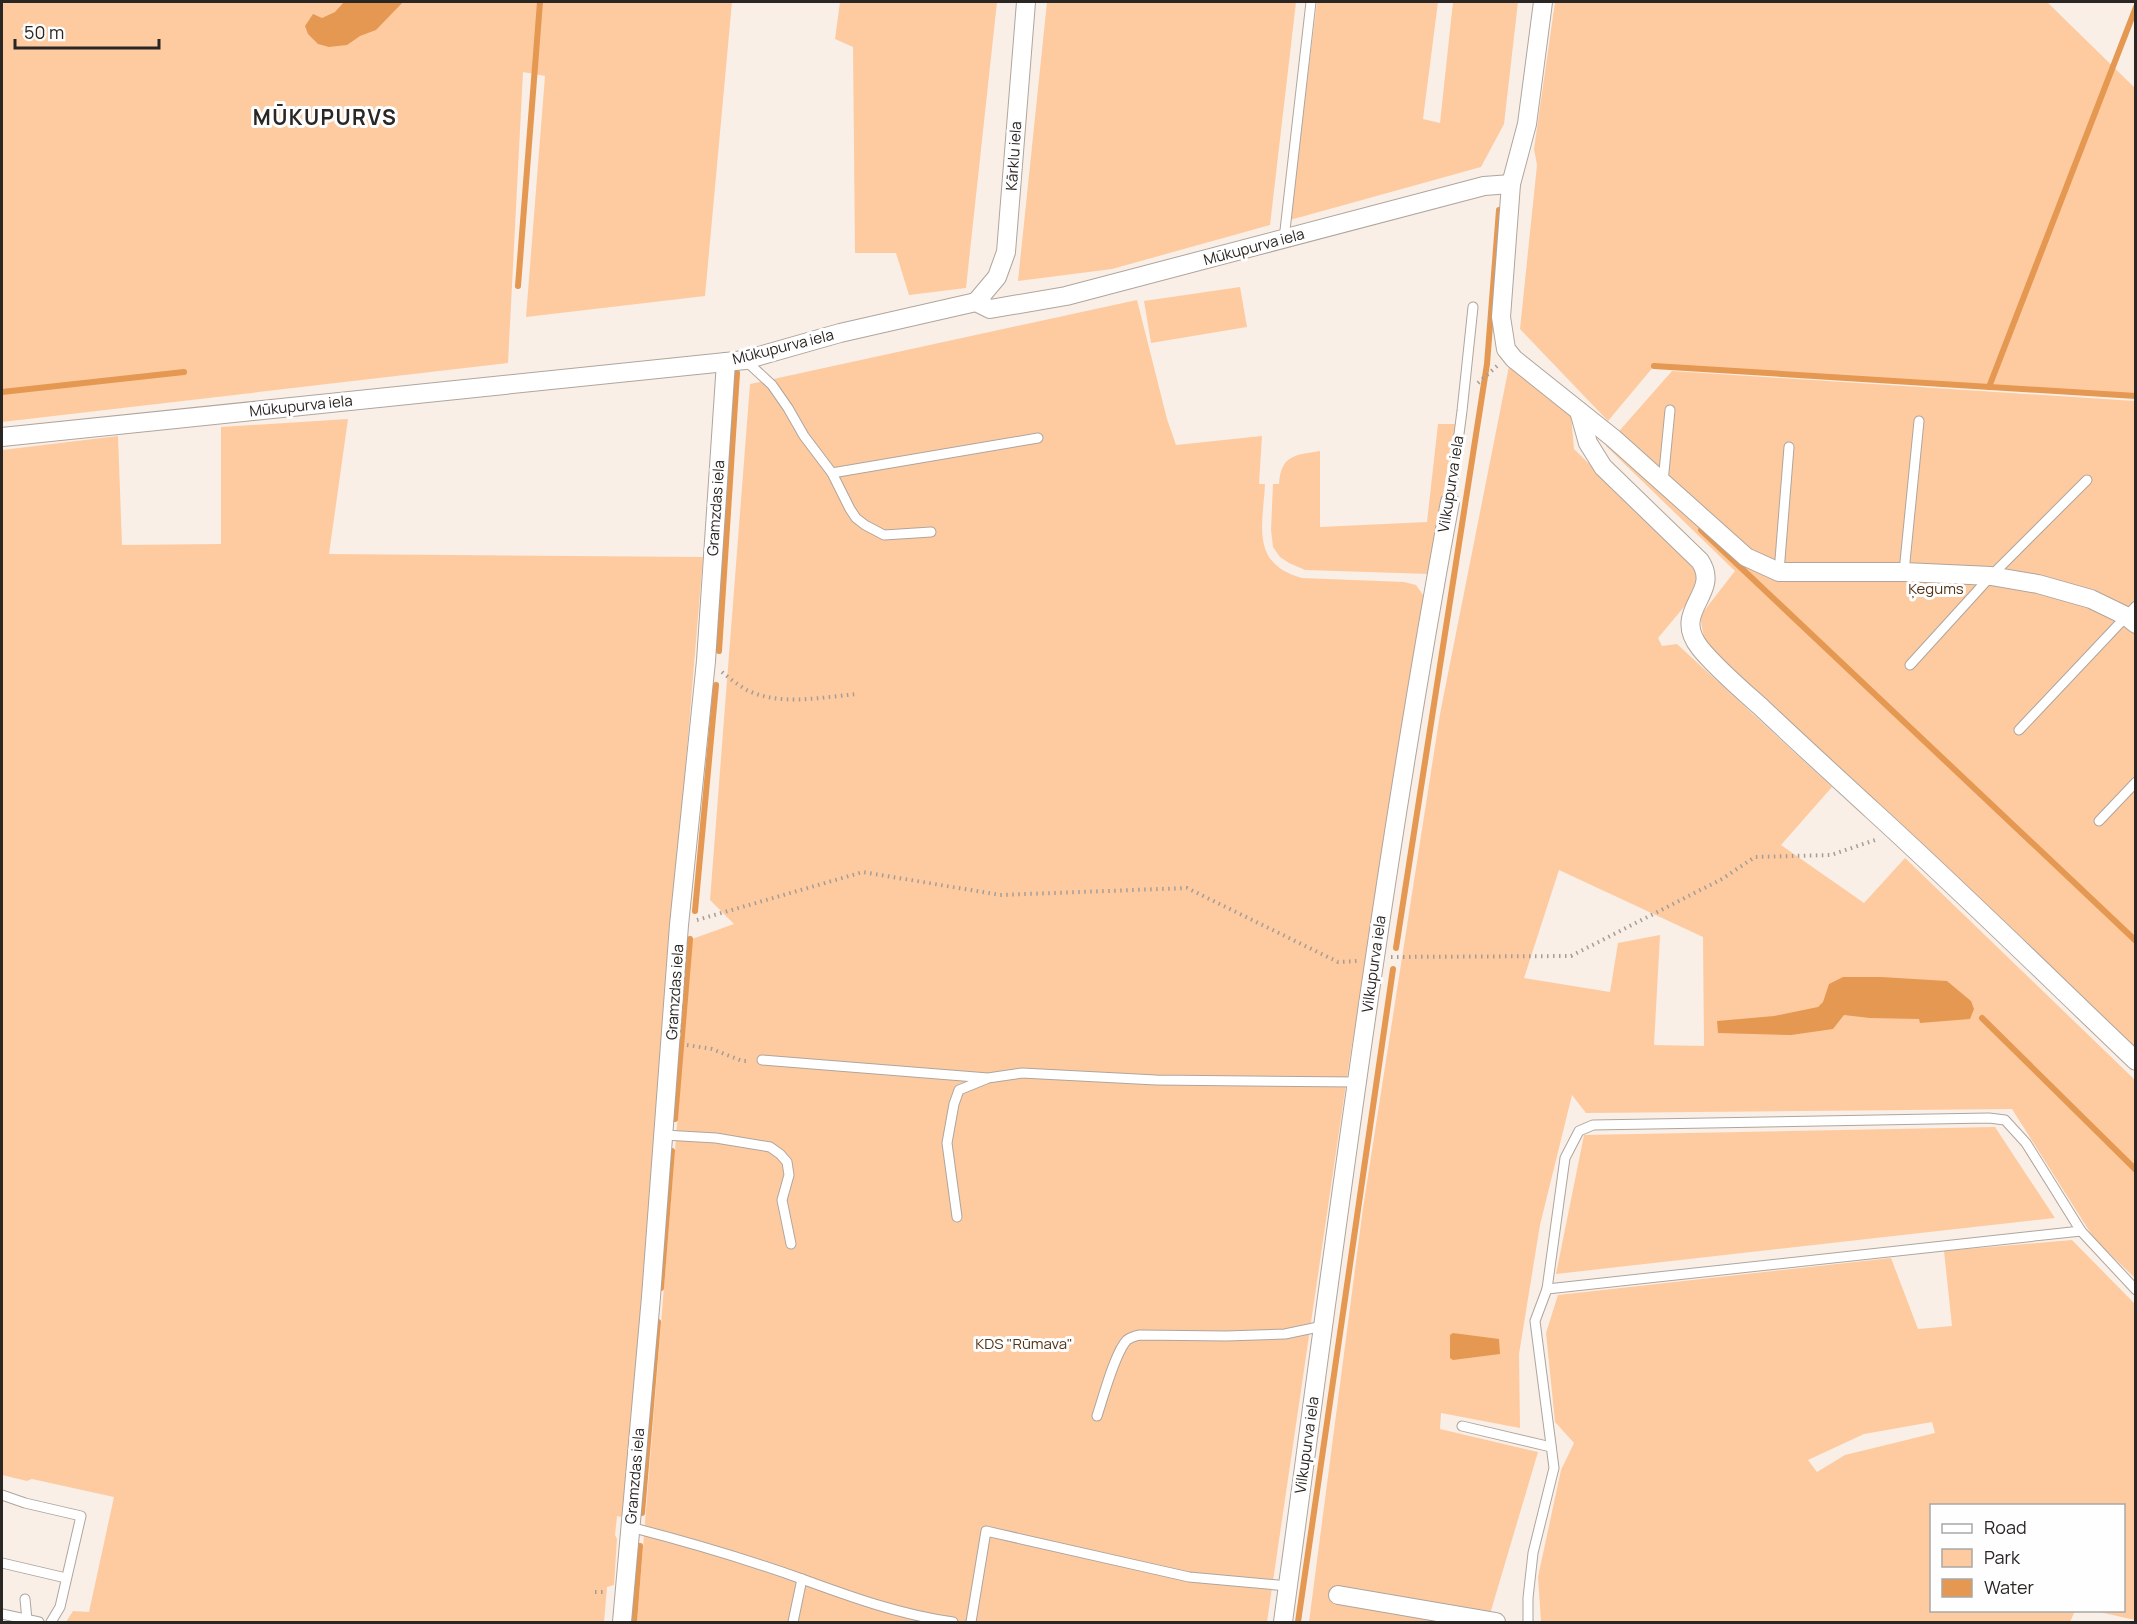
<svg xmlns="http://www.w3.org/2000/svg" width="2137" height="1624" font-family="Manrope,sans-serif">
<rect width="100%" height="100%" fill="#f9efe7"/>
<!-- green -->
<g fill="#fecba0" fill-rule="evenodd">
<path d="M 2,2 L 732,2 L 705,296 L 526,317 L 545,76 L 523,72 L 508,363 L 2,422 Z"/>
<path d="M 840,2 L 997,2 L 966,288 L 909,295 L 896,253 L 855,253 L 853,47 L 835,39 Z"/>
<path d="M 1047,2 L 1296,2 L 1270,225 L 1112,269 L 1018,281 Z"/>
<path d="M 1317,2 L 1438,2 L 1423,119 L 1440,123 L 1453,2 L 1518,2 L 1504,124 L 1481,167 L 1290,220 Z"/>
<path d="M 1555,2 L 2047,2 L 2135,88 L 2135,396 L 1654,366 L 1608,421 L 1520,329 L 1537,165 L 1534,149 Z"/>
<path d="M 1240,287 L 1247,327 L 1151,343 L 1144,301 Z"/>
<path d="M 1137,300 L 1167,419 L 1176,445 L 1262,436 L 1259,484 L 1265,484 C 1263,525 1250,564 1302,578 L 1404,582 L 1416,585 L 1426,599 L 1350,1057 L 1267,1622 L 637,1622 L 692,939 L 734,924 L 710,900 L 750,384 Z"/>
<path d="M 1510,361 L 1571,415 L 1574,449 L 1699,572 L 1694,595 L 1658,638 L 1662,646 L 1677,644 L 1832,787 L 1781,845 L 1864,903 L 1905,858 L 2135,1080 L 2135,1278 L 2095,1240 L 2012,1109 L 1586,1113 L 1572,1095 L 1540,1225 L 1519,1354 L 1520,1428 L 1441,1413 L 1440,1429 L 1538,1452 L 1490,1614 L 1442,1605 L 1443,1622 L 1309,1622 L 1363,1208 L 1440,714 ZM 1559,870 L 1703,937 L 1704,1046 L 1654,1045 L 1660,935 L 1618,943 L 1610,992 L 1524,978 Z"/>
<path d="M 1672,371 L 2135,401 L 2135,1054 L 1705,644 L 1700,616 L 1735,571 L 1606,446 Z"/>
<path d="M 348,419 L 329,554 L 703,557 L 623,1519 L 621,1522 L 622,1517 L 617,1516 L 615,1535 L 617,1539 L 614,1585 L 607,1587 L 604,1622 L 66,1622 L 73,1611 L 89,1612 L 114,1497 L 32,1479 L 27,1481 L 2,1475 L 2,450 L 118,436 L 122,545 L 221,544 L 221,427 Z"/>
<path d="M 1438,424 L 1455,424 L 1430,574 L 1305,570 L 1289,563 L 1280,557 L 1273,547 L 1271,530 L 1273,484 L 1279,484 C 1281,455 1295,455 1320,451 L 1320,527 L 1427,522 Z"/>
<path d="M 1995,1127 L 2055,1218 L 1556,1274 L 1584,1135 Z"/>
<path d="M 2072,1240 L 2135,1304 L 2135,1620 L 2095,1611 L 2124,1610 L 2124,1506 L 1932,1506 L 1932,1610 L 2075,1611 L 2070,1622 L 1541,1622 L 1538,1577 L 1561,1470 L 1574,1443 L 1555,1422 L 1546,1333 L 1558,1295 L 1891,1258 L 1918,1329 L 1952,1326 L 1944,1251 ZM 1932,1422 L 1935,1433 L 1845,1455 L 1817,1472 L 1808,1460 L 1864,1434 Z"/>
</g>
<!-- water -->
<g fill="#e59851">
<path d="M 344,2 L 403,2 L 376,30 L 360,36 L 347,45 L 329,47 L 318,44 L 308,34 L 305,26 L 313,14 L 322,18 L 335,12 Z"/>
<path d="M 1843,977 L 1881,977 L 1947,981 L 1971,1001 L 1974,1009 L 1970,1019 L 1920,1023 L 1919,1019 L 1870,1018 L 1844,1015 L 1833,1029 L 1791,1035 L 1718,1033 L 1717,1021 L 1774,1016 L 1818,1007 L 1823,1002 L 1829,984 Z"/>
<path d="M 1453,1333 L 1499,1339 L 1500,1354 L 1453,1360 L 1450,1358 L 1450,1335 Z"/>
</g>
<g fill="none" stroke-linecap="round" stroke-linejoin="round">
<!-- stream -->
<g stroke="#e59851" stroke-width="6">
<path d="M 518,286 L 540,2"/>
<path d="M 1654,366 L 2136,396"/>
<path d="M 1989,387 L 2136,7"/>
<path d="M 2,392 L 184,372"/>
<path d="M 1701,530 L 2136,941"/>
<path d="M 719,651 L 737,373"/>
<path d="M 695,911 L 716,685"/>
<path d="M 1396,948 L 1487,364 L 1499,210"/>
<path d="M 1982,1018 L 2136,1170"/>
<path d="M 675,1119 L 690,939"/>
<path d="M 661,1288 L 672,1151"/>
<path d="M 642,1513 L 658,1322"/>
<path d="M 634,1622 L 640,1546"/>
<path d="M 1298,1622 L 1393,969"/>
</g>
<defs>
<g id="lane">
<path d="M 1284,239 L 1311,2"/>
<path d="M 745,360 L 772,385 L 788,408 L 804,436 L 832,473 L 850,509 L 856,518 L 865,525 L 884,535 L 931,532"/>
<path d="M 832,473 L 1038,438"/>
<path d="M 1663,482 L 1670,410"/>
<path d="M 1450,502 L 1462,411 L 1473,307"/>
<path d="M 1779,572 L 1789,447"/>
<path d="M 1904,572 L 1919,421"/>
<path d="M 1910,665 L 1991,576 L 2087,480"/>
<path d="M 2019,730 L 2136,606"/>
<path d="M 2099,821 L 2136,782"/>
<path d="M 762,1060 L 988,1078 L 1022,1073 L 1156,1080 L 1357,1082"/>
<path d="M 664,1135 L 716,1138 L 770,1147 L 780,1154 L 787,1162 L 789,1175 L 782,1200 L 791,1244"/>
<path d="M 957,1217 L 947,1143 L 954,1104 L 959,1090 L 986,1079"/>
<path d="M 1547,1289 L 2081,1231"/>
<path d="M 1097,1416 C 1103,1398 1115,1352 1127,1340 C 1131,1337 1135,1336 1140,1335 L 1226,1336 L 1285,1334 L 1323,1326"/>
<path d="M 1462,1426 L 1551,1447"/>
<path d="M 2,1495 L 25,1503 L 81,1516 L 60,1607 L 51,1622"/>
<path d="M 630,1527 C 688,1542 746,1559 802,1579 C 851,1597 901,1615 953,1622"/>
<path d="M 2,1563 L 66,1578"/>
<path d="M 25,1599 L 27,1620"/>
<path d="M 2,1614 L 39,1622"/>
<path d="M 793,1622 L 802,1579"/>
<path d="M 971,1622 L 986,1531 L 1189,1577 L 1288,1586"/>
<path d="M 1528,1622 L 1528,1598 L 1533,1553 L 1554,1468 L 1535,1321 L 1547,1289 L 1565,1158 L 1579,1131 L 1593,1125 L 1989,1118 L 2005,1120 L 2026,1143 L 2081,1231 L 2136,1290"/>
</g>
<g id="street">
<path d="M 1543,2 L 1527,124 L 1511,184 L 1501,317 L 1506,349 L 1514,359 L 1613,438 L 1746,557 L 1779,572 L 1904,572 L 1991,576 L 2038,584 L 2091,599 L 2126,616 L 2136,624"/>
<path d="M 976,302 L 997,277 L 1006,252 L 1026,2"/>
<path d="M 1579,411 L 1588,443 L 1603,467 L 1700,561 C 1722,594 1670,610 1700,648 C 1716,668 1743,691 1762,708 C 1799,743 1835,776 1872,810 C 1962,892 2048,977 2136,1061"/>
<path d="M 2,437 L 745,360 L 840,333 L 976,302 L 990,309 L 1066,296 L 1484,186 L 1511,184"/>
<path d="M 1338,1595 L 1496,1622"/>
<path d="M 622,1622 L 651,1297 L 679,925 L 706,661 L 726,362"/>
<path d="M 1283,1622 C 1334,1249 1381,874 1450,502"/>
</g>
</defs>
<!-- lane casing -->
<use href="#lane" stroke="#afa59d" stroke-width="11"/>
<!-- street casing -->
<use href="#street" stroke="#afa59d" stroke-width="20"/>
<!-- path -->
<g stroke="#a49d97" stroke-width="4" stroke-dasharray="1.5 4.5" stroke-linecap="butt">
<path d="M 1478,383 L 1497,366"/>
<path d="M 722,672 C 729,678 737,684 745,689 C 778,707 822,697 858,694"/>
<path d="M 697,920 L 863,872 L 1000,895 L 1187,888 L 1338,962 L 1357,961"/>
<path d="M 1391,957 L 1571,956 L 1722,879 L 1755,857 L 1831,855 L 1878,839"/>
<path d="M 687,1045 L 712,1049 L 742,1061 L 749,1061"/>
<path d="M 595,1592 L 606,1592"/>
</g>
<!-- lane -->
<use href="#lane" stroke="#fff" stroke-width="9"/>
<!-- street -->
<use href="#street" stroke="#fff" stroke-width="18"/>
</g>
<g text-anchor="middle" stroke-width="6" stroke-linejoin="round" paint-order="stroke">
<!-- street labels -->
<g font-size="15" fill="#2a2623" stroke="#fefefe">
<text transform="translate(1014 156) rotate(-86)" y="5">Kārklu iela</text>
<text transform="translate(1254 247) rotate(-15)" y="5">Mūkupurva iela</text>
<text transform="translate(783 347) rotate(-14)" y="5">Mūkupurva iela</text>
<text transform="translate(301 406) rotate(-6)" y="5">Mūkupurva iela</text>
<text transform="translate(1451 484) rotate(-81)" y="5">Vilkupurva iela</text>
<text transform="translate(716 508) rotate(-86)" y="5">Gramzdas iela</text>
<text transform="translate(1374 964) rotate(-82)" y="5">Vilkupurva iela</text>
<text transform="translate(675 992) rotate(-86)" y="5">Gramzdas iela</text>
<text transform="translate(1307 1445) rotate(-82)" y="5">Vilkupurva iela</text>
<text transform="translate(635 1476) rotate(-85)" y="5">Gramzdas iela</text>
</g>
<!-- park labels -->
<g font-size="15" fill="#543416" stroke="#fefefe">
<text x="1936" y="594">Ķegums</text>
<text x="1024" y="1349">KDS "Rūmava"</text>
</g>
<!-- district labels -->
<g font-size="21" font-weight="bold" letter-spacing="1.5" fill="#2a2623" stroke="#fefefe">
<text x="325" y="125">MŪKUPURVS</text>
</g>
</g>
<!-- border -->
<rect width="2137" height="1624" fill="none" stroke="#2a2623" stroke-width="6"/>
<!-- legend -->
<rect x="1930" y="1504" width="195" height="108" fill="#fefefe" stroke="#a9a8a6" stroke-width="1.5"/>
<rect x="1942" y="1524" width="30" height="9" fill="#ffffff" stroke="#a9a8a6" stroke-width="1.5"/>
<text x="1984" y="1534" font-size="18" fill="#2a2623">Road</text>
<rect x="1942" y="1549" width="30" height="18" fill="#fecba0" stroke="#a9a8a6" stroke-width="1.5"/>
<text x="1984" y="1564" font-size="18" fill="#2a2623">Park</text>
<rect x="1942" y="1579" width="30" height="18" fill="#e59851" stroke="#a9a8a6" stroke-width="1.5"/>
<text x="1984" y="1594" font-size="18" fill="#2a2623">Water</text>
<!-- scale -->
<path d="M15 39v9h144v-9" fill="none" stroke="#2a2623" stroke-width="3"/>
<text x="24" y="39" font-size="18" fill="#2a2623" stroke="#fefefe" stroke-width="4.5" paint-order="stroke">50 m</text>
</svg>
